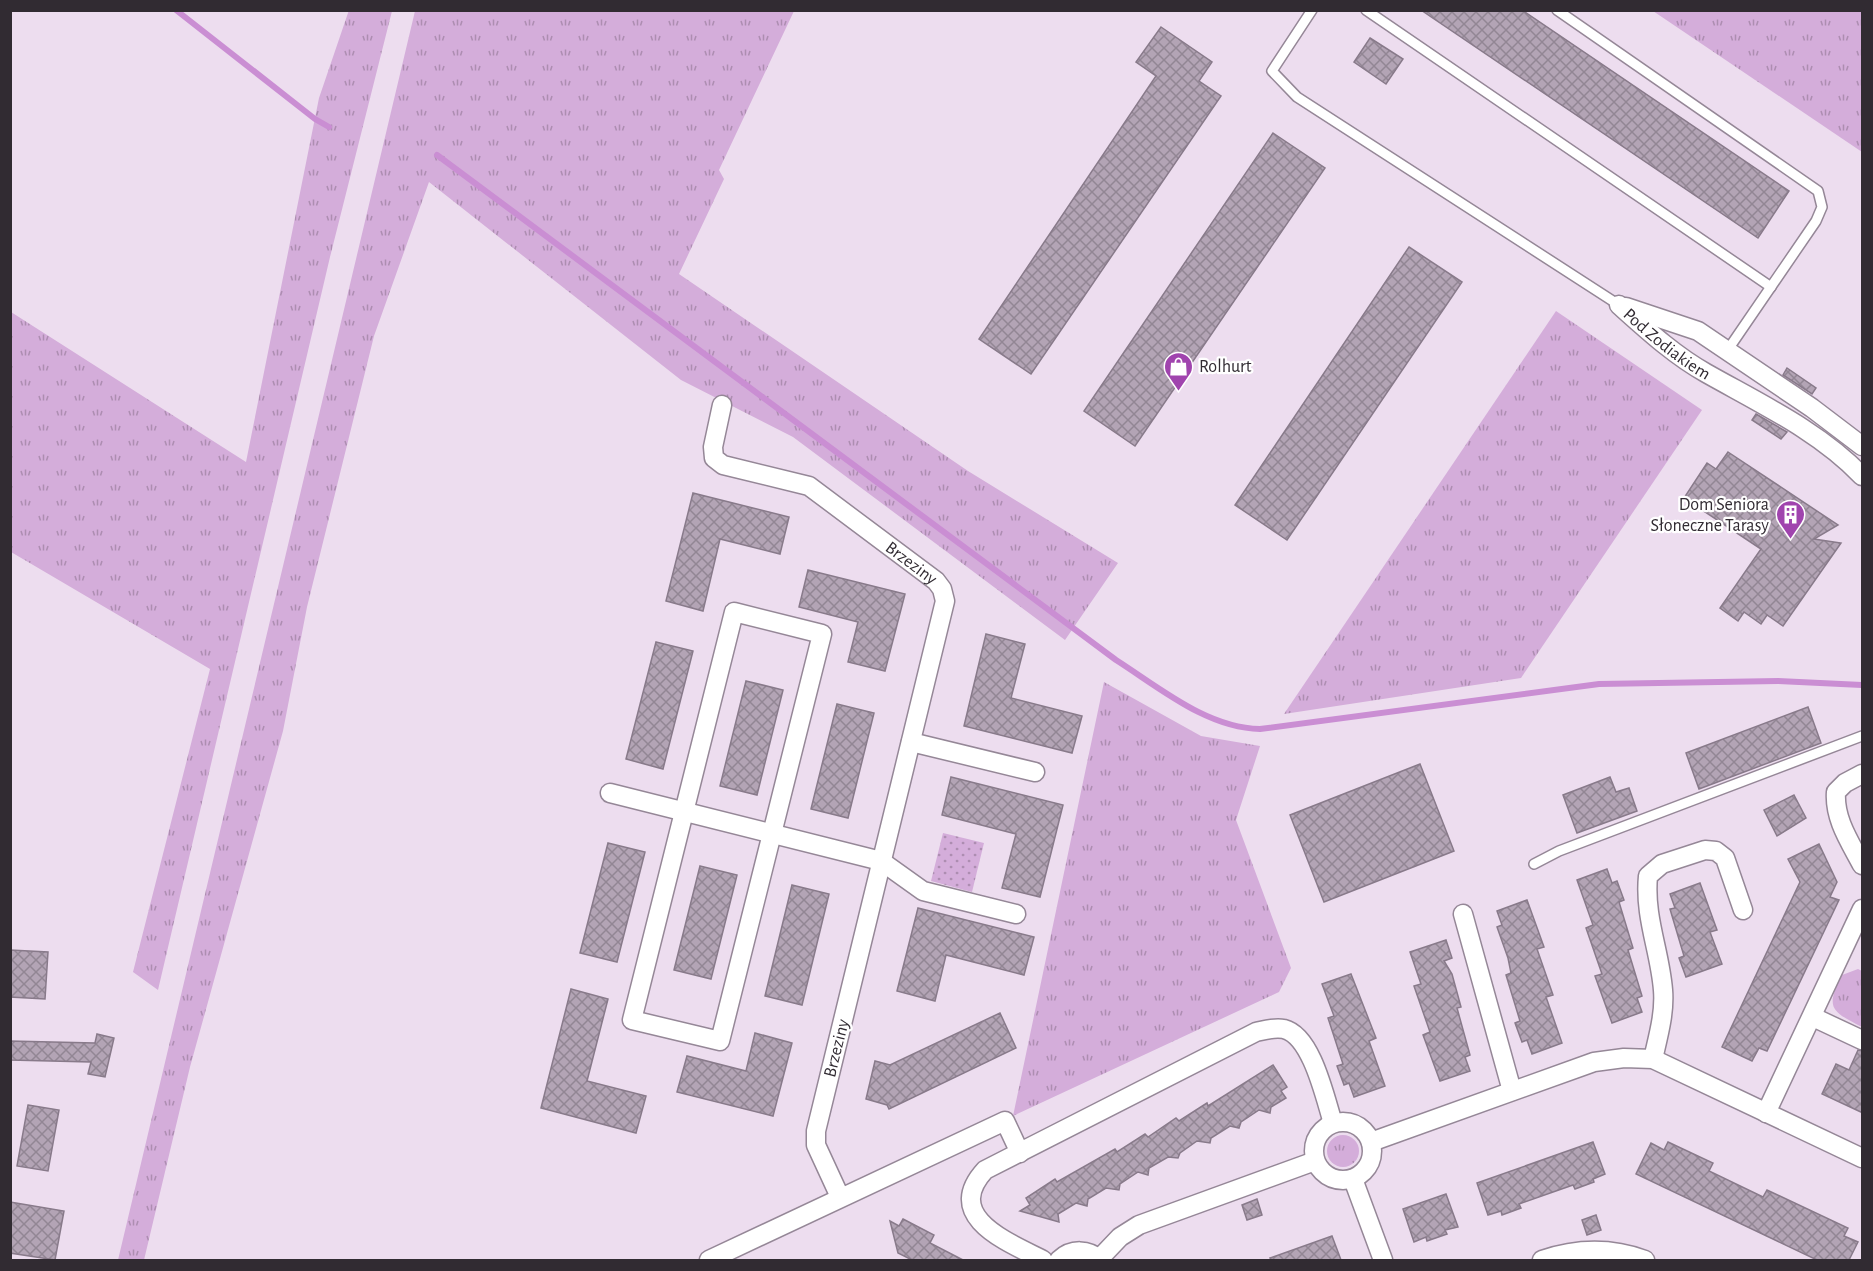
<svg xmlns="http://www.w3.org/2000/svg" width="1873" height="1271" font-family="'Alegreya Sans',sans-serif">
<defs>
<pattern id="grass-tufts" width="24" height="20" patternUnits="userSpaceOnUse" patternTransform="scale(1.5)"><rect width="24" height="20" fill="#d4adda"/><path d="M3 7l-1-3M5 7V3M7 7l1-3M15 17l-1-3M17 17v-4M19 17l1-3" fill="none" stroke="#ad8db1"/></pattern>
<pattern id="park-dots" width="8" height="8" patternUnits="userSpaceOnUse" patternTransform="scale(1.5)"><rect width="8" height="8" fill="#d4adda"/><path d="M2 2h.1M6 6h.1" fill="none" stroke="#ad8db1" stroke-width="1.8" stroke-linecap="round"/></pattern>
<pattern id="building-cross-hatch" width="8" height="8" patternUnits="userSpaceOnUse" patternTransform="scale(1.5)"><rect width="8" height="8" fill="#b3a4b5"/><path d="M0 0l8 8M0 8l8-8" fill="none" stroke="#928694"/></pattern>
</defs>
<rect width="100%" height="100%" fill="#edddef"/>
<!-- grass -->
<g fill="url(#grass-tufts)">
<path d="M 349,10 L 392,11 L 330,257 L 158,990 L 133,972 L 210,669 L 11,552 L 11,312 L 246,462 L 319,98 Z"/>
<path d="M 415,11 L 794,11 L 719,170 L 724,179 L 679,274 L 968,471 L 1118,563 L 1065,640 L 793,437 L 681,380 L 429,182 L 374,336 L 307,607 L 283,731 L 190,1067 L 144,1260 L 118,1260 Z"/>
<path d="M 1653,11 L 1862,11 L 1862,152 Z"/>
<path d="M 1556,311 L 1702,410 L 1521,678 L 1284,714 Z"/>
<path d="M 1104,682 L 1201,736 L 1260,746 L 1236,820 L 1291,968 L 1279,992 L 1013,1116 Z"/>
<path d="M 1858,969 L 1862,971 L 1862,1027 C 1831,1011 1825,1008 1842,975 Z"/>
<circle cx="1343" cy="1151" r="16"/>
</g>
<!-- park -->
<path fill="url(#park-dots)" d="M 943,833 L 984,843 L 972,892 L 931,881 Z"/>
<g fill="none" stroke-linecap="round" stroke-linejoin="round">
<!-- stream -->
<g stroke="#ca8ed3" stroke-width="6">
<path d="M 176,10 L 315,119 L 329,127"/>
<path d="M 437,155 L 1116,660 C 1160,688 1207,728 1260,729 L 1599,684 L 1778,681 L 1862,685"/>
</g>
</g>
<!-- building -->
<g fill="url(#building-cross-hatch)" stroke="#887a8a" stroke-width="1.5">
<path d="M 1421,10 L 1522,10 L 1789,191 L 1758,238 Z"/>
<path d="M 1161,27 L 1212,62 L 1199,81 L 1221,96 L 1031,374 L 979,339 L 1156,76 L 1136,62 Z"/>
<path d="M 1370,38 L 1403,59 L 1386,84 L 1354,62 Z"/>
<path d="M 1273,133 L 1325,168 L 1135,446 L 1084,411 Z"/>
<path d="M 1409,247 L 1462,282 L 1287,540 L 1235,505 Z"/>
<path d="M 1787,368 L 1816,388 L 1812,394 L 1783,375 Z"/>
<path d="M 1756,414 L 1787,432 L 1781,439 L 1752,420 Z"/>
<path d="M 1728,452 L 1838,525 L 1814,539 L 1841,543 L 1783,626 L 1767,615 L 1761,624 L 1744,612 L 1738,621 L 1720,608 L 1761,549 L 1684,498 L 1707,463 L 1716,469 Z"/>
<path d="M 693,493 L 789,517 L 780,554 L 720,539 L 703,611 L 666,601 Z"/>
<path d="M 808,570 L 905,594 L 885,671 L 848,662 L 858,622 L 799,607 Z"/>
<path d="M 986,634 L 1025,644 L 1011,698 L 1082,716 L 1072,753 L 964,726 Z"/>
<path d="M 656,642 L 693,651 L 663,769 L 626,759 Z"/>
<path d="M 746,681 L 783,690 L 757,795 L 720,786 Z"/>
<path d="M 837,704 L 874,713 L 848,818 L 811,809 Z"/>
<path d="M 1808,707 L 1821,743 L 1699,789 L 1686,753 Z"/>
<path d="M 1420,764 L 1454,851 L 1324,902 L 1290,815 Z"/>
<path d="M 951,777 L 1063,805 L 1040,897 L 1002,888 L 1016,834 L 942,815 Z"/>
<path d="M 1610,777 L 1616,792 L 1629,788 L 1637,811 L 1577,833 L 1563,795 Z"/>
<path d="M 1794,795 L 1806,818 L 1777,836 L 1764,810 Z"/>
<path d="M 608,843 L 645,852 L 617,962 L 580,953 Z"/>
<path d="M 1819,844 L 1837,882 L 1830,897 L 1839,900 L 1767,1051 L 1759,1048 L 1752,1061 L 1722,1047 L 1800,882 L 1788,859 Z"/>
<path d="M 700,866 L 737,875 L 711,979 L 674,970 Z"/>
<path d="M 1607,869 L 1612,883 L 1617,881 L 1624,900 L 1619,902 L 1633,948 L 1628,950 L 1642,996 L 1637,998 L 1642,1012 L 1612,1023 L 1595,976 L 1602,974 L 1586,928 L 1593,925 L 1577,880 Z"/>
<path d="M 1700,883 L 1717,930 L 1710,932 L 1722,964 L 1686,977 L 1679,958 L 1684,956 L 1670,909 L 1675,908 L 1670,894 Z"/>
<path d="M 792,885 L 829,894 L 802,1005 L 765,996 Z"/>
<path d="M 1527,900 L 1544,947 L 1537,949 L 1553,995 L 1546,997 L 1562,1043 L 1532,1054 L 1527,1040 L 1522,1042 L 1515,1023 L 1520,1021 L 1506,975 L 1511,973 L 1508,958 L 1497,927 L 1502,925 L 1497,911 Z"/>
<path d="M 918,908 L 1034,937 L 1024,975 L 946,955 L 935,1001 L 897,991 Z"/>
<path d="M 1446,940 L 1452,958 L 1444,961 L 1452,974 L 1461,1007 L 1457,1008 L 1470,1055 L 1465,1057 L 1470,1071 L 1440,1081 L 1423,1035 L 1430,1032 L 1414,986 L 1421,984 L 1410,952 Z"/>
<path d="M 10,950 L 48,952 L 45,999 L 10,997 Z"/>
<path d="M 1351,974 L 1376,1038 L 1369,1041 L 1385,1086 L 1354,1097 L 1349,1083 L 1344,1085 L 1337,1066 L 1343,1064 L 1328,1018 L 1334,1016 L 1322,984 Z"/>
<path d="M 571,989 L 608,999 L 587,1081 L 646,1096 L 636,1133 L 541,1108 Z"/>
<path d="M 1000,1013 L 1016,1048 L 889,1109 L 887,1105 L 866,1099 L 875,1061 L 890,1065 Z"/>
<path d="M 755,1033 L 792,1043 L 773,1116 L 677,1092 L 687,1056 L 746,1071 Z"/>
<path d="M 97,1034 L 114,1038 L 105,1077 L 88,1074 L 91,1062 L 10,1060 L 10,1041 L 95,1043 Z"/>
<path d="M 1858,1050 L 1863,1051 L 1863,1113 L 1822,1094 L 1836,1064 L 1849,1070 Z"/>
<path d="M 1273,1065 L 1287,1087 L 1281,1091 L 1286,1098 L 1271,1107 L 1270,1113 L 1259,1110 L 1241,1122 L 1239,1128 L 1230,1126 L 1211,1138 L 1210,1143 L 1197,1141 L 1180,1153 L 1178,1158 L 1168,1157 L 1149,1168 L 1148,1175 L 1138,1172 L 1120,1184 L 1119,1190 L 1106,1188 L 1088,1199 L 1087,1206 L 1076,1203 L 1058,1214 L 1059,1222 L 1020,1211 L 1030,1205 L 1026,1198 L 1055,1179 L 1057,1182 L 1115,1149 L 1117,1152 L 1145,1134 L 1148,1137 L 1176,1118 L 1179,1121 L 1207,1103 L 1208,1106 Z"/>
<path d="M 28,1105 L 59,1110 L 48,1171 L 17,1166 Z"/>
<path d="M 1593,1142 L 1605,1174 L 1593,1179 L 1594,1182 L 1575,1189 L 1573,1185 L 1519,1204 L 1521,1208 L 1502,1215 L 1501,1211 L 1488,1215 L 1477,1183 Z"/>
<path d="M 1668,1142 L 1713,1163 L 1709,1171 L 1763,1197 L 1767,1190 L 1848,1228 L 1844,1236 L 1858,1242 L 1849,1260 L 1817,1260 L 1636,1174 L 1651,1143 L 1664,1150 Z"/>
<path d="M 1446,1194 L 1458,1227 L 1445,1230 L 1447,1234 L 1427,1241 L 1426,1237 L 1414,1242 L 1403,1209 Z"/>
<path d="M 1257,1199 L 1262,1215 L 1247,1220 L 1242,1205 Z"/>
<path d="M 10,1202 L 64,1211 L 55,1260 L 10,1253 Z"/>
<path d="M 1596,1215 L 1601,1230 L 1587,1235 L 1582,1220 Z"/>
<path d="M 903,1219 L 934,1235 L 930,1243 L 963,1260 L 912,1260 L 898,1253 L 890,1221 L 899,1226 Z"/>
<path d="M 1332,1236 L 1341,1260 L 1271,1260 L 1270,1258 Z"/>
</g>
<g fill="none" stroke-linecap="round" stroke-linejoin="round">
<defs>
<g id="lane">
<path d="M 1312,10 L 1272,71 L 1297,97 L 1619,305"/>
<path d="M 1366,10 L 1771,287"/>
<path d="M 1557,10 L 1818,191 L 1822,207 L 1816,221 L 1727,351"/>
<path d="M 1534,864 L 1559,851 L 1862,736"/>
</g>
<g id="street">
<path id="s1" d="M 1619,305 C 1647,330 1674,355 1706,373 C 1759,403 1819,431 1862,476"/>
<path d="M 1626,307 L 1698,331 L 1812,408 L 1862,446"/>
<path id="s2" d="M 722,405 L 713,447 L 714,458 L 723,465 L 809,486 L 936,581 L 942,589 L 945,601 L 816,1131 L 816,1145 L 840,1197"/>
<path d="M 734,612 L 822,634 L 720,1041 L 632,1020 Z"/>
<path d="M 911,742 L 1035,772"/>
<path d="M 1862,774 L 1845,783 L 1836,792 C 1834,819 1850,842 1862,865"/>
<path d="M 610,793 L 881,861 L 923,891 L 1016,914"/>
<path d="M 1463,914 L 1512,1091"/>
<path d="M 1813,1017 L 1862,1040"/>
<path d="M 1653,1059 C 1658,1037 1665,1013 1663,990 C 1660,951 1644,917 1648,876 L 1662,864 L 1705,850 L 1716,851 L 1725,858 L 1743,910"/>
<path d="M 1766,1113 L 1862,909"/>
<circle cx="1343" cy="1151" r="29"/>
<path d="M 1371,1142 L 1594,1062 L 1624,1058 L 1653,1059 L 1862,1158"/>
<path d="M 1353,1179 L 1383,1260"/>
<path d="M 1100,1258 L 1120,1237 L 1139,1225 L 1315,1161"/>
<path d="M 709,1260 L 1005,1121 L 1020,1153"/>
<path d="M 1043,1260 C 1008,1242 942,1217 985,1170 L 1256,1032 C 1265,1030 1274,1027 1284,1029 C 1312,1036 1325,1098 1333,1123"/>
<path d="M 1059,1260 C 1072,1248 1088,1249 1101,1260"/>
<path d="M 1542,1260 C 1577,1248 1610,1247 1645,1260"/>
</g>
</defs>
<!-- lane casing -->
<use href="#lane" stroke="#958797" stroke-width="12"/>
<!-- street casing -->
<use href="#street" stroke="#958797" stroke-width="21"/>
<!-- lane -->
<use href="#lane" stroke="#fff" stroke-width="9"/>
<!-- street -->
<use href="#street" stroke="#fff" stroke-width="18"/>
</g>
<!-- icons -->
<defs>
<symbol id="shop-pin" viewBox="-11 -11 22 30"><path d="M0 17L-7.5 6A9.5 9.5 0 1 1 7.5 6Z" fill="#a044ae" stroke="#fff"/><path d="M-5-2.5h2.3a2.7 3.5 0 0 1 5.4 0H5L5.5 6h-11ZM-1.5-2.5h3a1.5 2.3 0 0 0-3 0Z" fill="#fff"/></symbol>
<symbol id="building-pin" viewBox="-11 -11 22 30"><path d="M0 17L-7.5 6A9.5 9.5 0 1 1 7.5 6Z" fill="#a044ae" stroke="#fff"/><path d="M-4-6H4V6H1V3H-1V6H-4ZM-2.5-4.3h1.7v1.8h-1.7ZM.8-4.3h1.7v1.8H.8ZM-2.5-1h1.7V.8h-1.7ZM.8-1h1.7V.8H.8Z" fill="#fff"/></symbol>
</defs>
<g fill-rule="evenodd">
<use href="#shop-pin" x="1162" y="350" width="33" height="45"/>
<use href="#building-pin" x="1774" y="498" width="33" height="45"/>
</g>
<g text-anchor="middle" stroke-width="4.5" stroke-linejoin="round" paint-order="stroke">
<!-- street labels -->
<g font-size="18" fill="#312b32" stroke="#fff">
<text dy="6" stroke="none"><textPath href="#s1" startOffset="62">Pod Zodiakiem</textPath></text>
<text dy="6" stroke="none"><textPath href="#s2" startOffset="282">Brzeziny</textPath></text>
<text transform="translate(836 1048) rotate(-76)" y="6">Brzeziny</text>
</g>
<!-- poi labels -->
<g font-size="18" fill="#312b32" stroke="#fff" text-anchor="start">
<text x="1199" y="372">Rolhurt</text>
<text x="1769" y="510" text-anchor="end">Dom Seniora<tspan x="1769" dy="21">Słoneczne Tarasy</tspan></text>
</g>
</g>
<!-- border -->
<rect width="1873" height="1271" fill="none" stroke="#312b32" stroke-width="24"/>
</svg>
